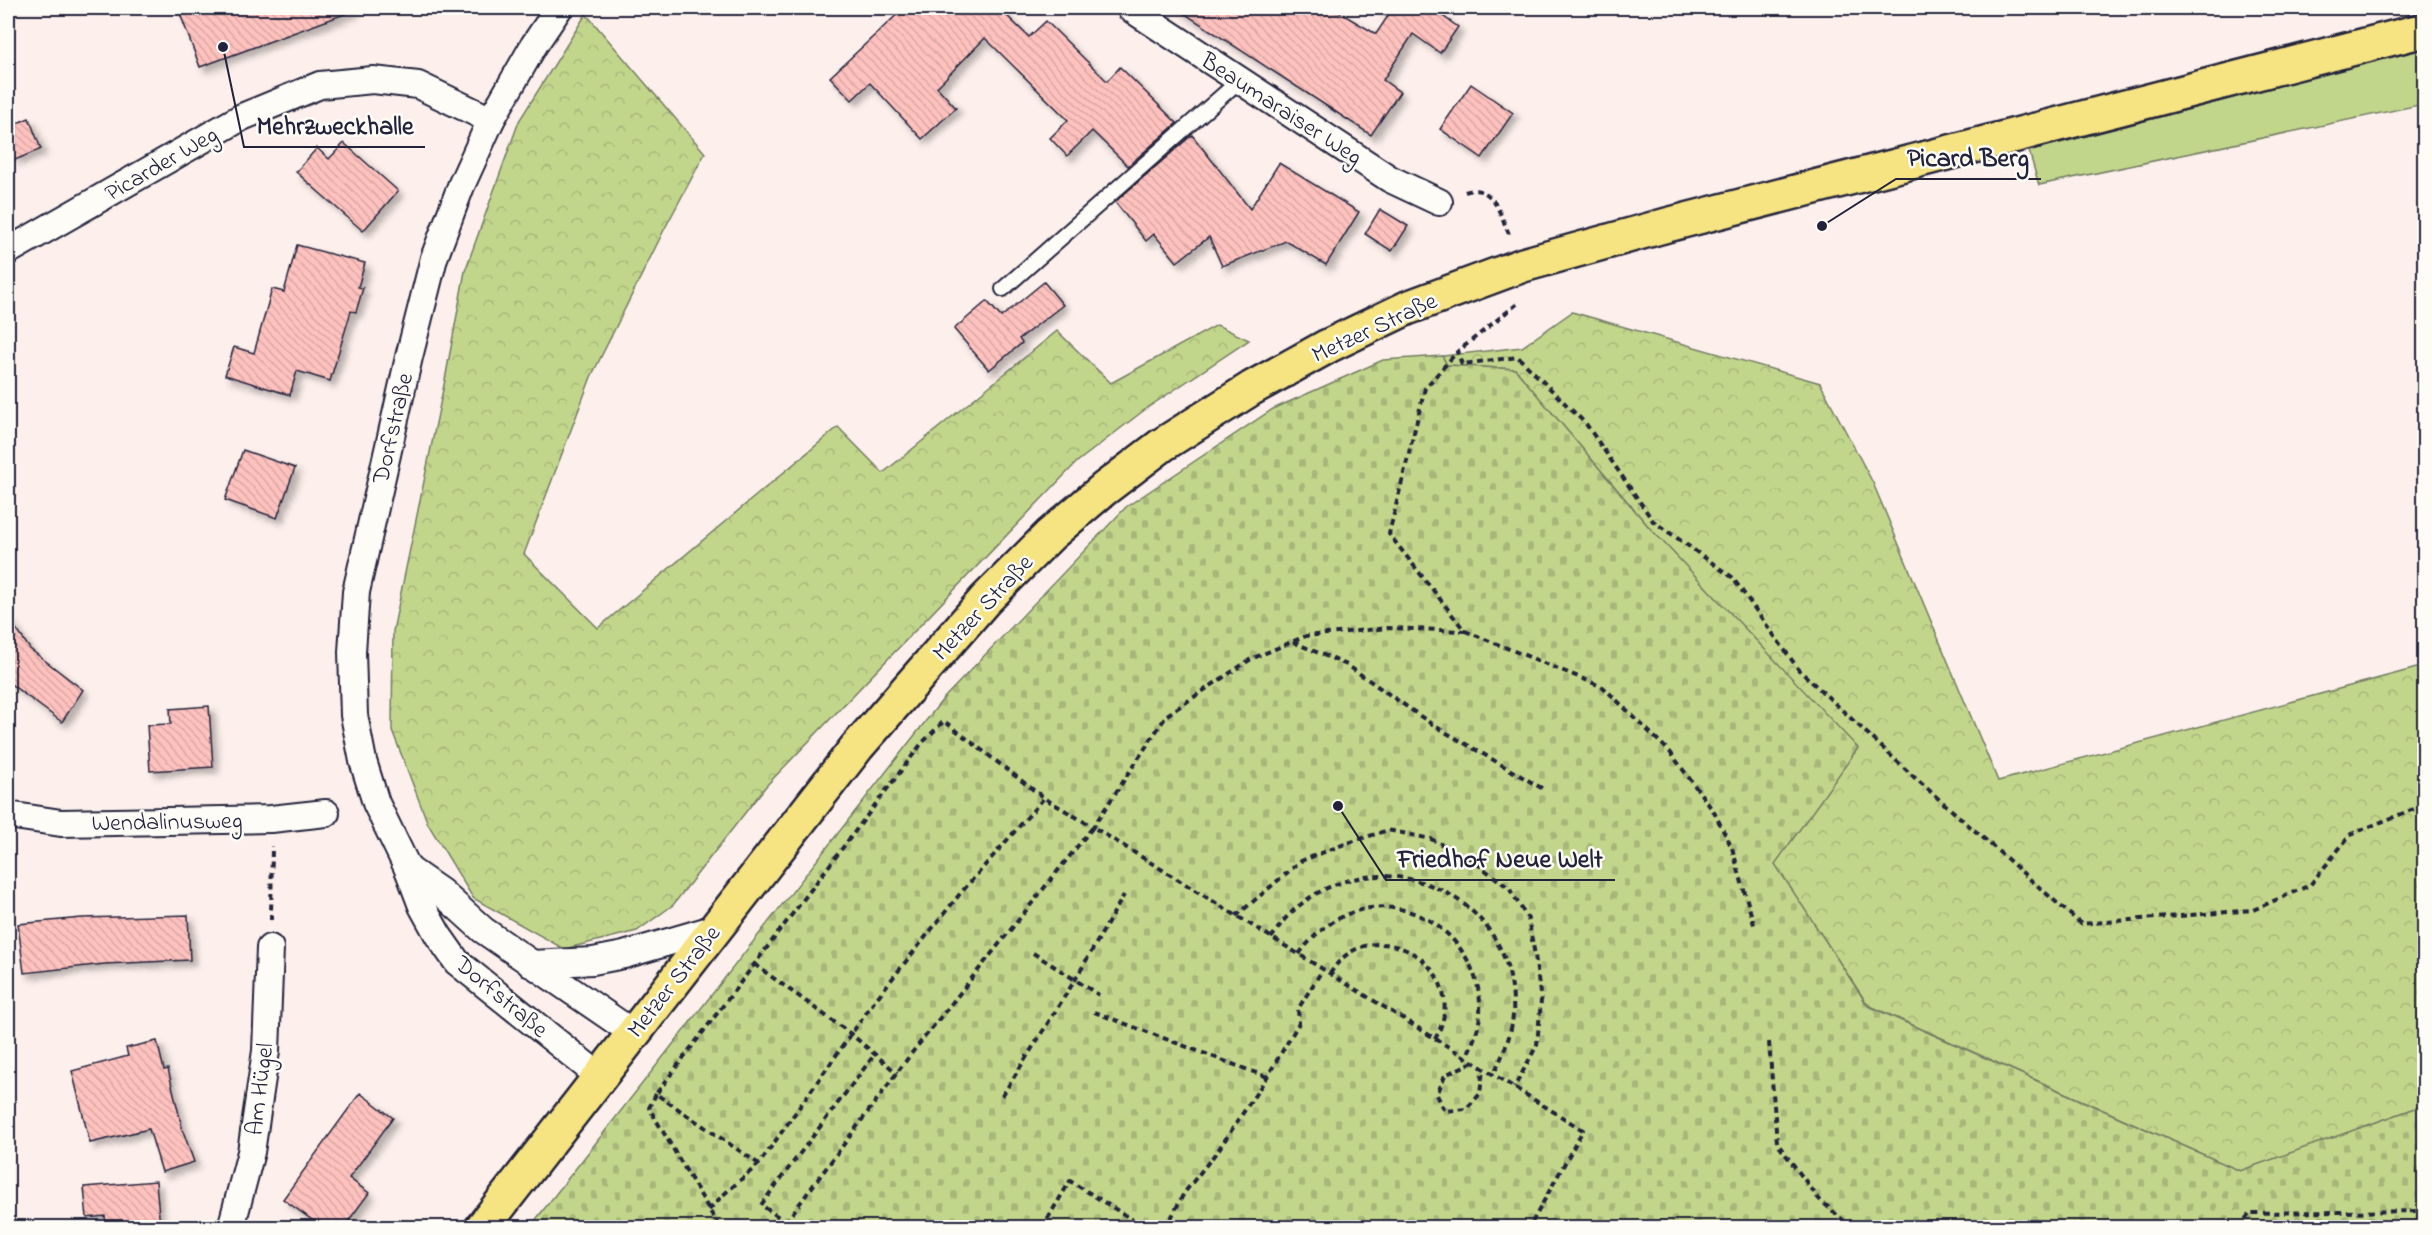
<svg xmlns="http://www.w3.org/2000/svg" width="2432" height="1235" font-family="'Indie Flower',sans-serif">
<defs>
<pattern id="forest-crowns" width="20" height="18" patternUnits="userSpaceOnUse" patternTransform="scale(1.5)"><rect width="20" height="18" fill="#c2d68b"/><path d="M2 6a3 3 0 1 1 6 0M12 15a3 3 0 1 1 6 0" fill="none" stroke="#a6b779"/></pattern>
<pattern id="cemetery-stones" width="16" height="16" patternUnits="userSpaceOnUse" patternTransform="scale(1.5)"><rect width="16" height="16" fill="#c2d68b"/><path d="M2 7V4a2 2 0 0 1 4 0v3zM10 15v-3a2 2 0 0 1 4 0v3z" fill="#a6b779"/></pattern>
<pattern id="building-back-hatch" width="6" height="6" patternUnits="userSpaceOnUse" patternTransform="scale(1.5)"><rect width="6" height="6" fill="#fec2be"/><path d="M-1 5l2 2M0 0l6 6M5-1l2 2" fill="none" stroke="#d9a6a4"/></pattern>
<filter id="shadow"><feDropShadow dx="5.5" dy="5.5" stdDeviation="3" flood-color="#0004"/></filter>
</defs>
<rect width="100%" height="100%" fill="#fdf0ec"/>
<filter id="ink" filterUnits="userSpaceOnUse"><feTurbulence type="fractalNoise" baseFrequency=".0167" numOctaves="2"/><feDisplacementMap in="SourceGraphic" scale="12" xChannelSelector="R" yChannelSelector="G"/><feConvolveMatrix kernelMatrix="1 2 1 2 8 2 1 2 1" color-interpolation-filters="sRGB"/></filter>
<g filter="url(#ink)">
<!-- green -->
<path fill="#c2d68b" stroke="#727c63" stroke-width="1.5" d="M 2424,48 L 2424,104 L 2039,185 L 2029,151 Z"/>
<!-- forest -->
<g fill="url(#forest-crowns)" stroke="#727c63" stroke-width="1.5">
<path d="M 586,14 L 705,153 L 664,230 L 591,377 L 524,554 L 598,628 L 838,427 L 883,473 L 1057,331 L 1111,383 L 1217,325 L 1249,340 L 1147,408 L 1077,462 L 766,786 L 673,905 L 637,931 L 564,949 L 473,898 L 428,824 L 392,730 L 393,631 L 445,380 L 465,271 L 519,121 Z"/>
<path d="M 1572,312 L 1820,383 L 1873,483 L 1998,781 L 2424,666 L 2424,1105 L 2240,1171 L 1868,1005 L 1774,864 L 1648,526 L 1515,369 L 1447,365 L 1442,356 L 1522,347 Z"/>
</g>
<!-- cemetery -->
<path fill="url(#cemetery-stones)" stroke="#727c63" stroke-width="1.5" d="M 1442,356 L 1447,365 L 1515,369 L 1648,526 L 1858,748 L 1775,864 L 1868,1006 L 2240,1171 L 2424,1105 L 2424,1227 L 530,1227 L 943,699 L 1126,507 L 1273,409 L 1383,360 Z"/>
<!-- building -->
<g fill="url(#building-back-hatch)" stroke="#22223b" stroke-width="1.5" filter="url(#shadow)">
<path d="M 178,8 L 353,8 L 353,11 L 200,67 Z"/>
<path d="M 904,8 L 999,8 L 1029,37 L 1046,21 L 1107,81 L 1120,67 L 1177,123 L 1128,166 L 1092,131 L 1067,156 L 1050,138 L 1068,120 L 985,38 L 937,87 L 956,108 L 922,139 L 870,83 L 852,100 L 830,77 Z"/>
<path d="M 1176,8 L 1332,8 L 1376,34 L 1388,16 L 1376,8 L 1431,8 L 1458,27 L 1440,53 L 1413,34 L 1383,80 L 1400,92 L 1371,135 Z"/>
<path d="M 1471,84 L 1513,113 L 1482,158 L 1440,129 Z"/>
<path d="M 29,118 L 41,149 L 15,160 L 8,141 L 8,127 Z"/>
<path d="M 1192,135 L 1250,209 L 1279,163 L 1359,212 L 1326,265 L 1286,241 L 1222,266 L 1209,237 L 1177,262 L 1154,234 L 1146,241 L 1115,202 Z"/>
<path d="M 344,143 L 398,191 L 363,231 L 296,172 L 317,148 L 329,159 Z"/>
<path d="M 1380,209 L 1408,226 L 1392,251 L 1365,234 Z"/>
<path d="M 297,245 L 365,263 L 358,287 L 363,288 L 356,312 L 351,311 L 330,381 L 297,371 L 290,395 L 225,375 L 234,347 L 254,353 L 272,289 L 284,292 Z"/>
<path d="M 1044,282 L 1063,305 L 1019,339 L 1022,343 L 989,370 L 954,329 L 987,301 L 1001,317 Z"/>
<path d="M 243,450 L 295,468 L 277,518 L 225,500 Z"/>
<path d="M 8,617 L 30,649 L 83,690 L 62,722 L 8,682 Z"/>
<path d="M 209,706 L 213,767 L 150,771 L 147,725 L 171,724 L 170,709 Z"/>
<path d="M 188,915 L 190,960 L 105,964 L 24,973 L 18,924 L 82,918 Z"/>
<path d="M 157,1041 L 164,1070 L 168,1069 L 183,1131 L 194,1162 L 162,1172 L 149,1129 L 90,1143 L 72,1071 L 128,1056 L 126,1048 Z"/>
<path d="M 360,1093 L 393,1118 L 349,1178 L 369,1193 L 344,1227 L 322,1227 L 283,1199 Z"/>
<path d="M 156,1181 L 160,1227 L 106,1227 L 105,1216 L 87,1218 L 84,1187 Z"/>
</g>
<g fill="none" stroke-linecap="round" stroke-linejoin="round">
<defs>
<path id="lane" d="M 1003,289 L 1240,80"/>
<g id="street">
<path d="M 559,8 L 534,45 L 491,120 L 461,186 L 434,258 L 409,357 L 356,592 L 352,652 L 354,715 L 363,761 L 376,803 L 408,869 L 422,906 L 438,935 L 457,962 L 599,1076"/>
<path d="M 1130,8 L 1390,179 L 1439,202"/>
<path d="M 8,251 L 242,117 L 320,85 L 373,80 L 418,85 L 491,120"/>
<path d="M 8,815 L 61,823 L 271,819 L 326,813"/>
<path d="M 408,869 L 441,892 L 483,930 L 633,1033"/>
<path d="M 531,964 L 593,961 L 624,955 L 713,929"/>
<path d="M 231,1228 L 251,1152 L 266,1051 L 270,948"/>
</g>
<path id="primary" d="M 482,1228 L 857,747 L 985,600 L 1050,535 L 1104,489 L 1162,445 L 1252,388 L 1328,346 L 1407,308 L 1523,265 L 1667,225 L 2424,30"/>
</defs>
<!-- lane casing -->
<use href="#lane" stroke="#22223b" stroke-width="18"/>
<!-- street casing -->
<use href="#street" stroke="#22223b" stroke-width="30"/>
<!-- primary casing -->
<use href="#primary" stroke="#22223b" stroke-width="38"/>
<!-- path -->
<g stroke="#22223b" stroke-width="4" stroke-dasharray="6 4.5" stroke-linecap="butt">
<path d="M 1465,192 C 1493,182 1500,215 1509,234"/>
<path d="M 1517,304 L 1457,352 L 1462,364 L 1518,357 L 1586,424 L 1653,521 L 1732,577 L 1799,670 L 1915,778 L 2081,924 L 2253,910 L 2310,885 L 2351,834 L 2424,805"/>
<path d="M 1465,631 L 1603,687 L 1670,752 L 1714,812 L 1732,848 L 1755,928"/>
<path d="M 1293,642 L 1347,665 L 1433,725 L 1545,790"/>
<path d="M 1236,916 L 1301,861 L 1342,845 L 1388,830 L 1431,839 L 1472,860 L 1509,888 L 1528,919 L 1535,955 L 1541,1001 L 1537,1045 L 1514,1088"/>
<path d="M 271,920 L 272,846"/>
<path d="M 1271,938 C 1277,931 1281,922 1288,916 C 1367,834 1509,886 1513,1001 C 1515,1028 1505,1051 1493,1075"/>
<path d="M 1033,953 L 1099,995"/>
<path d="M 1299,954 C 1312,937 1327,923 1348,914 C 1415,887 1484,946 1480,1014 C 1479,1030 1472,1044 1466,1058"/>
<path d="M 754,964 L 851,1034 L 897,1073"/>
<path d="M 1330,974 C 1370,905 1477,967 1435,1039"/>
<path d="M 1094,1012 L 1267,1077"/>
<path d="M 1769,1042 L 1777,1143 L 1819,1199 L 1852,1228"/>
<path d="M 1473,1062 L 1445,1075 L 1437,1095 L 1445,1111 L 1466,1109 L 1480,1094 L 1483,1068"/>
<path d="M 656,1094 L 649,1108 L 720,1228"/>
<path d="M 1002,1096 L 1075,980 L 1124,895"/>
<path d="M 759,1164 L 656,1094 L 922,743 L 944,721 L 1044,798 L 1093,827 L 1167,715 L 1251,659 L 1306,636 L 1388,628 L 1465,631 L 1389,534 L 1425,388 L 1457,352"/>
<path d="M 709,1210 L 722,1196 L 759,1164 L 876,999 L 959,895 L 1044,798"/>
<path d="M 776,1228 L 786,1222 L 761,1205 L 875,1054"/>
<path d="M 795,1228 L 786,1222 L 911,1054 L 1093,827 L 1583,1130 L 1529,1228"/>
<path d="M 1042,1228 L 1070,1181 L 1146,1228"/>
<path d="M 1166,1228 L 1184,1193 L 1219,1149 L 1267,1077 L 1299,1023 L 1298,1009 L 1323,969"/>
<path d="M 2239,1228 L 2250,1213 L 2424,1211"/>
</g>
<!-- lane -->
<use href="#lane" stroke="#fdfcf7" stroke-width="14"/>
<!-- street -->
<use href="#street" stroke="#fdfcf7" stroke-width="26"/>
<!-- primary -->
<use href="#primary" stroke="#f6e381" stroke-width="33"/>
</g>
</g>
<g text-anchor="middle" stroke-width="5" stroke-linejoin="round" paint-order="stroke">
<!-- street labels -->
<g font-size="24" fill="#22223b" stroke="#fdfcf7">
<text transform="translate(1282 108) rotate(33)" y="8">Beaumaraiser Weg</text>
<text transform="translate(161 163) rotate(-30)" y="8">Picarder Weg</text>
<text transform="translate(1374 327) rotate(-25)" y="8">Metzer Straße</text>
<text transform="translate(392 428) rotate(-77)" y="8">Dorfstraße</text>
<text transform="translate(982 607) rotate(-47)" y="8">Metzer Straße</text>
<text transform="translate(167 821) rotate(-1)" y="8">Wendalinusweg</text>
<text transform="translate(673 981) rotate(-52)" y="8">Metzer Straße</text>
<text transform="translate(502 996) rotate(40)" y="8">Dorfstraße</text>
<text transform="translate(259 1089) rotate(-83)" y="8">Am Hügel</text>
</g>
</g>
<!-- callouts -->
<path fill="none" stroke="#22223b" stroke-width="2" d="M223 47L244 147H425M1822 226L1896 179H2041M1338 806L1386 880H1615"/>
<g fill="#22223b" stroke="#fdfcf7" stroke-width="2">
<circle cx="223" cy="47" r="6"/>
<circle cx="1822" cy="226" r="6"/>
<circle cx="1338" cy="806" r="6"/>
</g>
<g font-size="26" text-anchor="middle" font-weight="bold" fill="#22223b" stroke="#fdfcf7" stroke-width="5" stroke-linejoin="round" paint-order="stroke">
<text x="335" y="134">Mehrzweckhalle</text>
<text x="1968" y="166">Picard Berg</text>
<text x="1500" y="867">Friedhof Neue Welt</text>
</g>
<!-- margin -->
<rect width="2432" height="1235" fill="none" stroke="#fdfcf7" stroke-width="30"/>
<rect x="15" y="15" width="2402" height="1205" fill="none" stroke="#22223b" stroke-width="2" filter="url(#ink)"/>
</svg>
